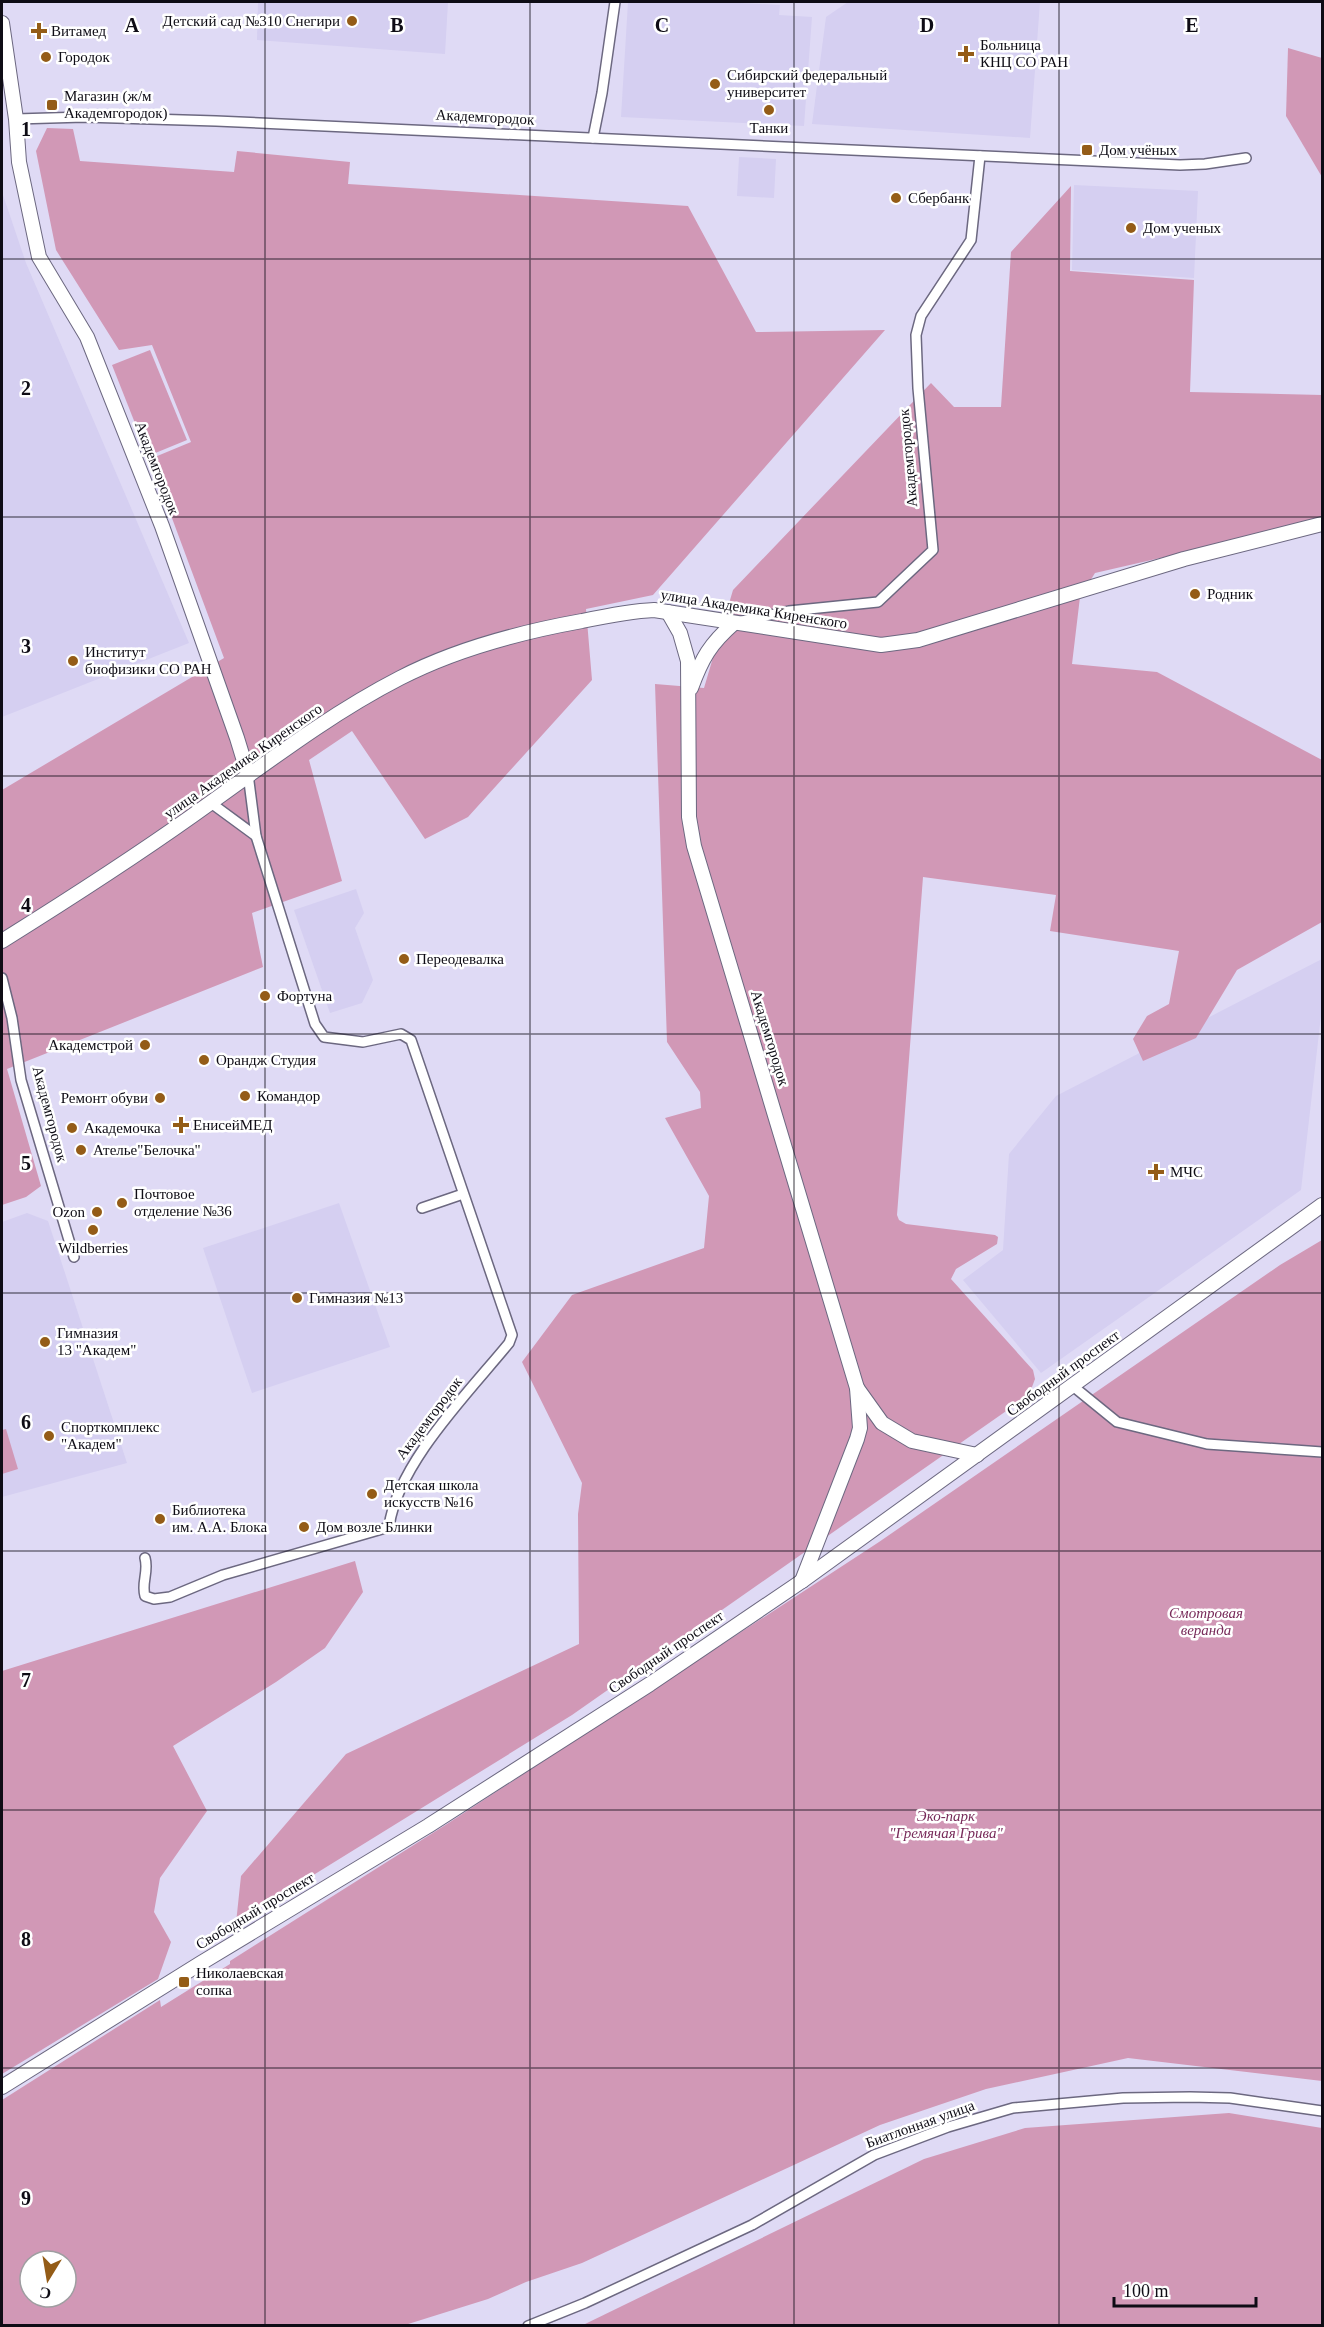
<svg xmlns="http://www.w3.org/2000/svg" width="1324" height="2327" font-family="'Times New Roman',serif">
<rect width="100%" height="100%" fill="#dfdaf5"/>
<!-- built -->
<g fill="#d5cff1">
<path d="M 258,2 L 448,2 L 445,54 L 257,40 Z"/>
<path d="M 628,2 L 721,2 L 780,5 L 779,15 L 812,17 L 804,126 L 621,117 Z"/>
<path d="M 848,2 L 1040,2 L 1030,138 L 812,124 L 826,17 Z"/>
<path d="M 739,157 L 776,159 L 774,198 L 737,196 Z"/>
<path d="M 1074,185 L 1198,191 L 1194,278 L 1072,270 Z"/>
<path d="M 2,192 L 26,263 L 189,643 L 2,717 Z"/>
<path d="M 356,889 L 364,913 L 355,928 L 373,980 L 362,1003 L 330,1013 L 294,910 Z"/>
<path d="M 1322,959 L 1322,1007 L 1301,1190 L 1041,1373 L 963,1280 L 1003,1250 L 1009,1154 L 1056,1096 Z"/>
<path d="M 339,1203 L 390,1347 L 252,1393 L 203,1248 Z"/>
<path d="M 27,1213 L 48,1221 L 127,1463 L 2,1497 L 2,1222 Z"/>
</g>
<!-- green -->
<g fill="#d198b6" fill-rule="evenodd">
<path d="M 1288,48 L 1322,58 L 1322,177 L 1286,116 Z"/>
<path d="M 47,128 L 73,129 L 80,161 L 234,172 L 237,151 L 350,162 L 348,184 L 688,206 L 756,332 L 885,330 L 653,595 L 586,609 L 592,680 L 468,817 L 425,839 L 352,731 L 309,760 L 342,881 L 252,913 L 263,967 L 7,1069 L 41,1186 L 26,1197 L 2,1205 L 2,790 L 224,658 L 150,459 L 191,442 L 152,345 L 119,350 L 56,250 L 36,151 Z"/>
<path d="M 1071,186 L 1070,271 L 1194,280 L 1190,392 L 1322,395 L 1322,518 L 1234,541 L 1095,573 L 1080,597 L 1072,664 L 1157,672 L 1322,760 L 1322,922 L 1237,970 L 1196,1038 L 1143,1061 L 1133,1039 L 1147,1016 L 1169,1004 L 1179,951 L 1050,931 L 1056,895 L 923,877 L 897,1215 L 899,1220 L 906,1224 L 995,1235 L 998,1237 L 997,1244 L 956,1269 L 951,1279 L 1033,1370 L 1035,1379 L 1029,1395 L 572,1715 L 236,1923 L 241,1876 L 346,1754 L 579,1644 L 578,1514 L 582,1483 L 522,1362 L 572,1295 L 704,1248 L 709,1196 L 665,1118 L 701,1108 L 700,1092 L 667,1042 L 655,684 L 704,688 L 733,590 L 931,383 L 954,407 L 1001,407 L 1011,252 Z"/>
<path d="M 150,350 L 187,440 L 148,456 L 112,365 Z"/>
<path d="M 1322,1240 L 1322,2081 L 1128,2058 L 986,2089 L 880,2125 L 582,2263 L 526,2282 L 488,2299 L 405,2325 L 2,2326 L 2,2100 L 160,2000 L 161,2007 L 230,1964 L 230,1961 L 447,1824 L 879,1542 L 1280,1265 ZM 30,2261 L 66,2261 L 66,2297 L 30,2297 Z"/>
<path d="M 6,1429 L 18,1469 L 2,1474 L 2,1430 Z"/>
<path d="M 355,1561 L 363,1592 L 325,1648 L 276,1682 L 173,1746 L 207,1811 L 160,1878 L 154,1912 L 171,1942 L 158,1979 L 2,2074 L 2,1671 Z"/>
<path d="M 1229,2113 L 1322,2128 L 1322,2325 L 583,2325 L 924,2159 L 1025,2128 Z"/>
</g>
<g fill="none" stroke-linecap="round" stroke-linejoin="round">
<defs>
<g id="street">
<path d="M 16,119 L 84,117 L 216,121 L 1180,165 L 1205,164 L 1246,158"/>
<path d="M 593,138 L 602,93 L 615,2"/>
<path d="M 742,621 L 789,611 L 878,602 L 933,550 L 918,388 L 916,335 L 921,316 L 971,240 L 980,156"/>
<path d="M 211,803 L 256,836"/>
<path d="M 2,978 L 12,1018 L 21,1080 L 74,1257"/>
<path d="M 422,1208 L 463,1194"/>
<path d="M 1074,1387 L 1117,1422 L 1207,1444 L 1322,1452"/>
<path d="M 145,1558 C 149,1572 141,1583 145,1596 L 154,1599 L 170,1597 L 223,1575 L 389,1527 C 397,1464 469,1392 509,1343 L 512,1335 L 411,1040 L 401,1034 L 363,1042 L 324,1037 L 315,1024 L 256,836 L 248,774"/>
<path d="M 528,2326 L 585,2303 L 752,2225 L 874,2155 L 948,2127 L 1013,2108 L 1123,2098 L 1190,2097 L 1230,2098 L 1322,2111"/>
</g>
<g id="secondary">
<path d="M 2,23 L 16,119 L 19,162 L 39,257 L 87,337 L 162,526 L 237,738 L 248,774"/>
<path d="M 668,612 L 680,633 L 688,661 L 689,817 L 694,846 L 857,1388 L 860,1428 L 857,1439 L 802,1581"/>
<path d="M 691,688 C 702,658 710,644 734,623"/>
<path d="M 2,941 C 66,901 130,860 192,816 C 260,768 326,716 400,678 C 456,649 521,632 582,621 C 606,616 630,611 654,610 L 881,645 L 918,640 L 1184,559 L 1322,524"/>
<path d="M 857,1388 L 882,1423 L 912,1441 L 977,1455"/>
<path d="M 2,2087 L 201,1963 L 428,1826 L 650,1684 L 802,1581 L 1322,1205"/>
</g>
</defs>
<!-- street casing -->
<use href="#street" stroke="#6c6880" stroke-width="12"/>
<!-- secondary casing -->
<use href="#secondary" stroke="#6c6880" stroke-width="16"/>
<!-- street -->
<use href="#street" stroke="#fff" stroke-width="9"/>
<!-- secondary -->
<use href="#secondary" stroke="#fff" stroke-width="14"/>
</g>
<!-- grid -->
<path fill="none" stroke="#0e0c15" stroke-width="1.5" stroke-opacity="0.55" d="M 265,2 L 265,2326M 530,2 L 530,2326M 794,2 L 794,2326M 1059,2 L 1059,2326M 2,259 L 1322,259M 2,517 L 1322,517M 2,776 L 1322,776M 2,1034 L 1322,1034M 2,1293 L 1322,1293M 2,1551 L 1322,1551M 2,1810 L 1322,1810M 2,2068 L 1322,2068"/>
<!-- markers -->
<g fill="#945c17" stroke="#fff" stroke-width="2">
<circle cx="352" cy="21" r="6"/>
<path d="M36 22h6v6h6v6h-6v6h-6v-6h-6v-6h6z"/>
<path d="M963 45h6v6h6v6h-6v6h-6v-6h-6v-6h6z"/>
<circle cx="46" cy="57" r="6"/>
<circle cx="715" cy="84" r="6"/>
<rect x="46" y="99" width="12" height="12" rx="3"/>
<circle cx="769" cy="110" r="6"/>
<rect x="1081" y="144" width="12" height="12" rx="3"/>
<circle cx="896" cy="198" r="6"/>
<circle cx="1131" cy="228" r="6"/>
<circle cx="1195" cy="594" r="6"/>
<circle cx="73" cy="661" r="6"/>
<circle cx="404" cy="959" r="6"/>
<circle cx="265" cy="996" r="6"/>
<circle cx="145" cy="1045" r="6"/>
<circle cx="204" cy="1060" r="6"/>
<circle cx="245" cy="1096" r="6"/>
<circle cx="160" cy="1098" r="6"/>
<path d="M178 1116h6v6h6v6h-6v6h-6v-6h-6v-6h6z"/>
<circle cx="72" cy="1128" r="6"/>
<circle cx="81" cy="1150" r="6"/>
<path d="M1153 1163h6v6h6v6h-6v6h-6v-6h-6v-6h6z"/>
<circle cx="122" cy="1203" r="6"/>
<circle cx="97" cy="1212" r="6"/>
<circle cx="93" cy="1230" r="6"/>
<circle cx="297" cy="1298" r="6"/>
<circle cx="45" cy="1342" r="6"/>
<circle cx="49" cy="1436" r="6"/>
<circle cx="372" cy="1494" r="6"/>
<circle cx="160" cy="1519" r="6"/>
<circle cx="304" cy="1527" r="6"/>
<rect x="178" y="1976" width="12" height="12" rx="3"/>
</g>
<g text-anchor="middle" stroke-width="5" stroke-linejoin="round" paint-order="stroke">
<!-- poi labels -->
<g font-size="15" fill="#0e0c15" stroke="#fff" text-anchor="start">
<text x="340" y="26" text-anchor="end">Детский сад №310 Снегири</text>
<text x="51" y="36">Витамед</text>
<text x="980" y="50">Больница<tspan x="980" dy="17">КНЦ СО РАН</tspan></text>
<text x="58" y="62">Городок</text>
<text x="727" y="80">Сибирский федеральный<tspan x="727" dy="17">университет</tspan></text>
<text x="64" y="101">Магазин (ж/м<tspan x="64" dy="17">Академгородок)</tspan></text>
<text x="769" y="133" text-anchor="middle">Танки</text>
<text x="1099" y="155">Дом учёных</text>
<text x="908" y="203">Сбербанк</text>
<text x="1143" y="233">Дом ученых</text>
<text x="1207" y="599">Родник</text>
<text x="85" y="657">Институт<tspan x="85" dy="17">биофизики СО РАН</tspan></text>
<text x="416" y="964">Переодевалка</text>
<text x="277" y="1001">Фортуна</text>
<text x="133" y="1050" text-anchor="end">Академстрой</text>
<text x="216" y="1065">Орандж Студия</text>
<text x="257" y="1101">Командор</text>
<text x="148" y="1103" text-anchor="end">Ремонт обуви</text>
<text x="193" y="1130">ЕнисейМЕД</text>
<text x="84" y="1133">Академочка</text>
<text x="93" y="1155">Ателье"Белочка"</text>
<text x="1170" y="1177">МЧС</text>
<text x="134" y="1199">Почтовое<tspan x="134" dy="17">отделение №36</tspan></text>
<text x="85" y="1217" text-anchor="end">Ozon</text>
<text x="93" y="1253" text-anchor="middle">Wildberries</text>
<text x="309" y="1303">Гимназия №13</text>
<text x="57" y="1338">Гимназия<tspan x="57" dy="17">13 "Академ"</tspan></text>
<text x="61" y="1432">Спорткомплекс<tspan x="61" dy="17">"Академ"</tspan></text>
<text x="384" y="1490">Детская школа<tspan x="384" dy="17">искусств №16</tspan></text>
<text x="172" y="1515">Библиотека<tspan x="172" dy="17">им. А.А. Блока</tspan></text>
<text x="316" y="1532">Дом возле Блинки</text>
<text x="196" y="1978">Николаевская<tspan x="196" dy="17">сопка</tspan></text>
</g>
<!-- street labels -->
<g font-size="15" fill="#0e0c15" stroke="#fff">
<text transform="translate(485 117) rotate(3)" y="5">Академгородок</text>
<text transform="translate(908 458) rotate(-95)" y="5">Академгородок</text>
<text transform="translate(157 468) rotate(69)" y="5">Академгородок</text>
<text transform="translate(754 609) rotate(9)" y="5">улица Академика Киренского</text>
<text transform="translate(243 761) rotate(-35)" y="5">улица Академика Киренского</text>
<text transform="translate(770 1038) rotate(73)" y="5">Академгородок</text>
<text transform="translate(50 1114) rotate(75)" y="5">Академгородок</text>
<text transform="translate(1063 1373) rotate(-36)" y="5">Свободный проспект</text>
<text transform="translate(429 1418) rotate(-53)" y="5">Академгородок</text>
<text transform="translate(666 1652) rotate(-34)" y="5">Свободный проспект</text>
<text transform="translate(255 1911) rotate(-31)" y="5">Свободный проспект</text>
<text transform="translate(920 2124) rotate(-20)" y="5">Биатлонная улица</text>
</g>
<!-- park labels -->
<g font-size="15" font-style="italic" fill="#782b5a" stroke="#fff">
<text x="1206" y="1618">Смотровая<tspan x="1206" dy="17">веранда</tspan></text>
<text x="946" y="1821">Эко-парк<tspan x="946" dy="17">"Гремячая Грива"</tspan></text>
</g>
</g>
<g font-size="20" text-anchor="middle" font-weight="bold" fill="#0e0c15" stroke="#fff" stroke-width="5" stroke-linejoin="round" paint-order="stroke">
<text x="132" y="32">A</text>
<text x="397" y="32">B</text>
<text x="662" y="32">C</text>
<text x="927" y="32">D</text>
<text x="1192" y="32">E</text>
<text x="26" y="136">1</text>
<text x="26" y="395">2</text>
<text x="26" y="653">3</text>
<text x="26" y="912">4</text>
<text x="26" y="1170">5</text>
<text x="26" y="1429">6</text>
<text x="26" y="1687">7</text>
<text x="26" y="1946">8</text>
<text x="26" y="2205">9</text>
</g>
<!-- border -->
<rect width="1324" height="2327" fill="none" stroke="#0e0c15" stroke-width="6"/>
<!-- north arrow -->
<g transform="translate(48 2279) rotate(191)"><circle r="28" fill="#ffffff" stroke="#9f9ea1" stroke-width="1.5"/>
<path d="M0-4.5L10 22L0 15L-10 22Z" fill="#945c17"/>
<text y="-9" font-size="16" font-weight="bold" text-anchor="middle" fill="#0e0c15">С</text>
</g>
<!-- scale -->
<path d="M1114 2297v9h142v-9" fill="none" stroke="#0e0c15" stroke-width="3"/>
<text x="1123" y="2297" font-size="18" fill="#0e0c15" stroke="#ffffff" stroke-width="4.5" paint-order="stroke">100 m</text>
</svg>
